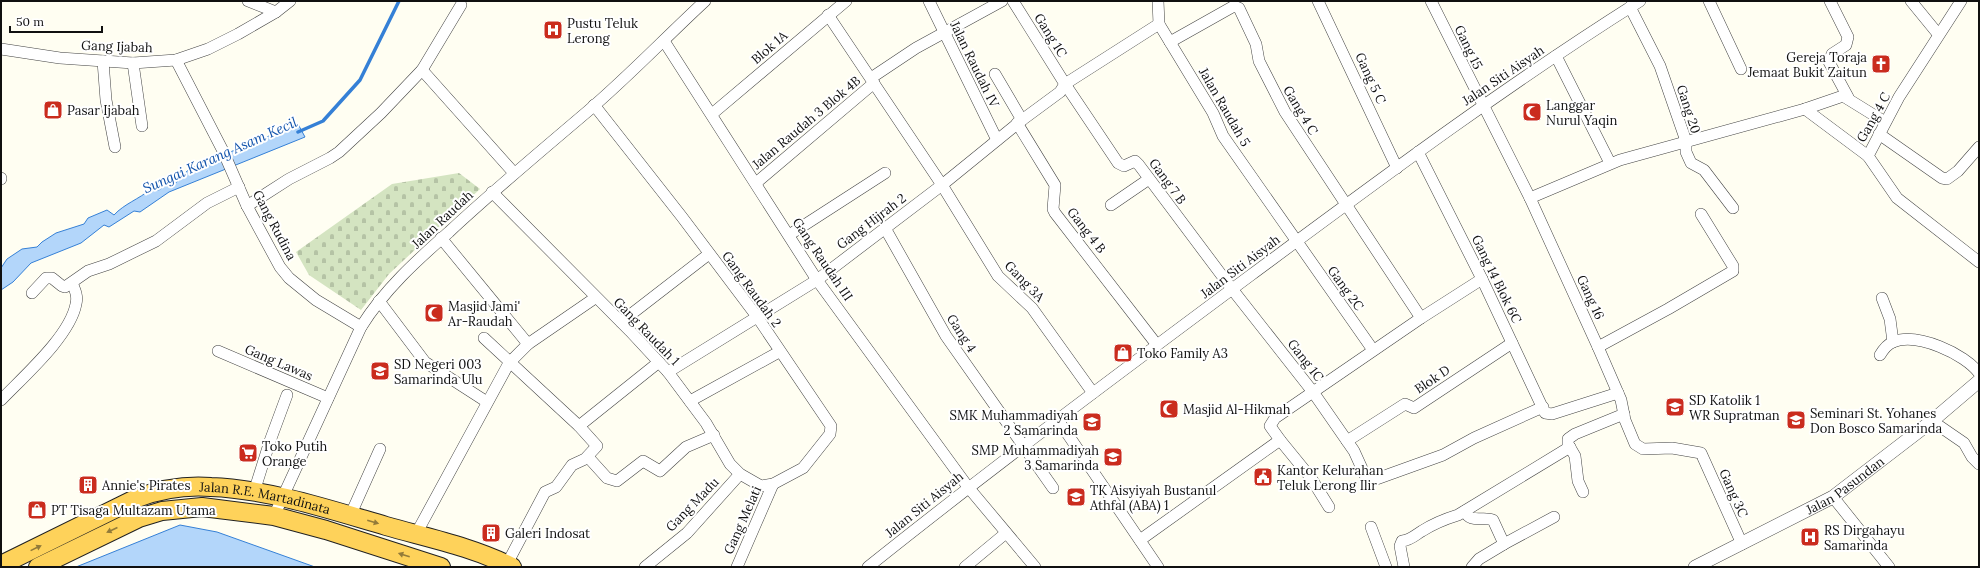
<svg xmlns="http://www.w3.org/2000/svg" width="1980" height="568" font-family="Lora,serif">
<defs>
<pattern id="cemetery-stones" width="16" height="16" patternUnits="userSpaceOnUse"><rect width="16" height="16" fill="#d4e4c1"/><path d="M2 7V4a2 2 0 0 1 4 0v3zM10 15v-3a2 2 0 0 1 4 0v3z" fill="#b5c3a5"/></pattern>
</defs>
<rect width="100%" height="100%" fill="#fffef2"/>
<!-- cemetery -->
<path fill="url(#cemetery-stones)" d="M 459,173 L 480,189 L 389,274 L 361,310 L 309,275 L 296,252 L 392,184 Z"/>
<!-- water -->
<g fill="#b3d6fa" stroke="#3580d6">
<path d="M 298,124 L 305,137 L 169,192 L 140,212 L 134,211 L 109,227 L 104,225 L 81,243 L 31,263 L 13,282 L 1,290 L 1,268 L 7,259 L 22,249 L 37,247 L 42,242 L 56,233 L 84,224 L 88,218 L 107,210 L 114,215 C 124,204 139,199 151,189 L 159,190 L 167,184 L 177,182 L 189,169 Z"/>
<path d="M 180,525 L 217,532 L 315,567 L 76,567 Z"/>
</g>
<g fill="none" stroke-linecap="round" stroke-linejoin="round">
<!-- stream -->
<path stroke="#3580d6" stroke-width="3.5" d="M 298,132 L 323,121 L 360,80 L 399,1"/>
<defs>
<g id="minor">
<path d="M 248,1 L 276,12"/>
<path d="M 929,1 L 997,140"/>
<path d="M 1013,1 L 1065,84 L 1118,163 L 1124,166 L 1135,161 L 1139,165 L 1232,289 L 1313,392 L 1354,451 L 1369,484"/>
<path d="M 1158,1 L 1159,24 L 1213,113 L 1223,136 L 1373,350"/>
<path d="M 1318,1 L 1397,168"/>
<path d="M 1431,1 L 1530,198 L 1598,347 L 1621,400 L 1625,420 L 1635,444 L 1643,449 L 1672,448 L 1701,453 L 1742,544"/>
<path d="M 1709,1 L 1741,69"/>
<path d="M 1830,1 L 1848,37 L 1846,45 L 1832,54 L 1829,62 L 1848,97"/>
<path d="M 1911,1 L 1938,34"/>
<path d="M 1961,1 L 1899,97 L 1868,156 L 1897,198 L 1979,262"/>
<path d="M 1630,7 L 1660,66 L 1686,141 L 1686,152 L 1691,163 L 1704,170 L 1733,208"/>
<path d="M 828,15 L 942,185 L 998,276 L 1032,308 L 1093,393"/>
<path d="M 664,41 L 817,280 L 968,487 L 1035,567"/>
<path d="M 1170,42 L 1234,6 L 1239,8 L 1256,44 L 1259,61 L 1285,112 L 1421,318"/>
<path d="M 1,49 L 60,58 L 133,63 L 176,60 L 208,49 L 238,34 L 276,12 L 290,1"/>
<path d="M 1556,56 L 1610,163"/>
<path d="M 176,60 L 223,151 L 247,206 L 280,267 L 289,278 L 316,300 L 361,327"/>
<path d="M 103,61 L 106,100 L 115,147"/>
<path d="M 133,63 L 142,126"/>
<path d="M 422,70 L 461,5"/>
<path d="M 995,74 L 1022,120"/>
<path d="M 871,78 L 916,48 L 1002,1"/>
<path d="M 1805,109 L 1868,156"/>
<path d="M 712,114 L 846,1"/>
<path d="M 1017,123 L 1055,185 L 1053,209 L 1055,213 L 1157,345"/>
<path d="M 1879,134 L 1942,178 L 1947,179 L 1958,171 L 1979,147"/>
<path d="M 1418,152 L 1482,279 L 1545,413 L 1552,414 L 1618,393"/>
<path d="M 1,178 L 1,179"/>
<path d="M 756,183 L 874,83"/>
<path d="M 492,192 L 630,331 L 668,372 L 706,423 L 730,464 L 740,474 L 761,486 L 773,484 L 803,468 L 830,434 L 831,426 L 758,318 L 682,217 L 594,105"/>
<path d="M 1530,198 L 1620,160 L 1805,109 L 1843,96 L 1885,122"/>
<path d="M 1111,205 L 1149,179"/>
<path d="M 247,206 L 289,179 L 330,158 L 339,152 L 381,113 L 422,70 L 514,173"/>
<path d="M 885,228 L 946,336 L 1053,488"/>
<path d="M 789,235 L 885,173"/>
<path d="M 441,238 L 528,344"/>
<path d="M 32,293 L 46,278 L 52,278 L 62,286 L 65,287 L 88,271 L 109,264 L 156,241 L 207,203 L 239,187"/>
<path d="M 1882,298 L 1890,319 L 1893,342"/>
<path d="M 379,301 L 425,362 L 487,402"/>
<path d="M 621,322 L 709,254"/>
<path d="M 484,338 L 579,426 L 597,446 L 585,459 L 572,465 L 556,487 L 545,492 L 507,564"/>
<path d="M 1598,347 L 1668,309 L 1733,271 L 1733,266 L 1701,214"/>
<path d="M 218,351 L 328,398"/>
<path d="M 1880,355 C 1883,350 1888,344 1893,342 C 1917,332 1965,354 1979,373"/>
<path d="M 668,372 L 817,280 L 942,185 L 1022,120 L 1060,92 L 1065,84 L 1159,24"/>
<path d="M 1,400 C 24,376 70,336 76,304 C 78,296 75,290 72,283"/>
<path d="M 690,401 L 779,352"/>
<path d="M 1058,420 L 1158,567"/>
<path d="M 1932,421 L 1964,443 L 1972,457 L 1979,464"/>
<path d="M 579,426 L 659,362"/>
<path d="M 1280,440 L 1270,426 L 1275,418 L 1421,318 L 1482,279"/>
<path d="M 1347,441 L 1405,404 L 1414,408 L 1512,343"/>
<path d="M 588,457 L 607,478 L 617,481 L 643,461 L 660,471 L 686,447 L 714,435"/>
<path d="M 1368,482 L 1443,455 L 1474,438 L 1543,407"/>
<path d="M 254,492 L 270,441 L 287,395"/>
<path d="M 1583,492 L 1578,481 L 1575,456 L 1568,444 L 1568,439 L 1575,434 L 1624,414"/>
<path d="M 1833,497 L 1889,567"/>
<path d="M 1465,511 C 1470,524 1483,516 1493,520 L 1504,544 L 1554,517"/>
<path d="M 274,516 L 361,327 C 384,290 416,261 449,232 C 494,190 541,151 588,111 C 629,76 666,37 705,1"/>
<path d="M 350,516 L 380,449"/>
<path d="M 1371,527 L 1386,567"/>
<path d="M 416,534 L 509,363 L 528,344 L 595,298"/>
<path d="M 1140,540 L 1280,440 L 1311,478 L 1329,507"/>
<path d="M 645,567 L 687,533 L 740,474"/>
<path d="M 737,567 L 773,484"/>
<path d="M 868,567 C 993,467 1122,371 1251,275 C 1378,181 1505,86 1640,1"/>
<path d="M 965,567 L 1006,533"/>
<path d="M 1404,567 L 1400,546 L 1402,541 C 1411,540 1415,535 1422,531 C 1433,524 1445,519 1458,515 L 1570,447"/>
<path d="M 1472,567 L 1479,559 L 1504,544"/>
</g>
<g id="tertiary">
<path id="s1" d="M 1695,567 L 1833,497 L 1932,421 L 1979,381"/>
</g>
<g id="trunk">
<path id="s2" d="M 1,565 L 137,498 C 161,489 185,485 211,487 C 268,489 331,510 386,526 C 428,538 473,547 512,567"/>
<path d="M 38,567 L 139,518 L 162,511 L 202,507 L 274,516 L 326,530 L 441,567"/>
</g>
</defs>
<!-- minor casing -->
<use href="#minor" stroke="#434343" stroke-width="12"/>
<!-- tertiary casing -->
<use href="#tertiary" stroke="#434343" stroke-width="14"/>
<!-- trunk casing -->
<use href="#trunk" stroke="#212121" stroke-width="20"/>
<!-- minor -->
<use href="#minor" stroke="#fff" stroke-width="11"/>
<!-- tertiary -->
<use href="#tertiary" stroke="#fff" stroke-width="13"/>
<!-- trunk -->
<use href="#trunk" stroke="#fed25a" stroke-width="18"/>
</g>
<!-- one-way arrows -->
<defs><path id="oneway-solid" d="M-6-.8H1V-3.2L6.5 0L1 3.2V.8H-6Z"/></defs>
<g fill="#937b39">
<use href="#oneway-solid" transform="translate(373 522) rotate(16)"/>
<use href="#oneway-solid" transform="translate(112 530) rotate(155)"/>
<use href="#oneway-solid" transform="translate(36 548) rotate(-26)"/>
<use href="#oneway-solid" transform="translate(404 555) rotate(-162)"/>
</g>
<!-- icons -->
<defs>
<symbol id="hospital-square" viewBox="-11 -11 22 22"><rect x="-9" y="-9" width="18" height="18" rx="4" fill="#ca2c1e" stroke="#fff"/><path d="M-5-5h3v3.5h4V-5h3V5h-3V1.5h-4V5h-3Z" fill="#fff"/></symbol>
<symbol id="church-square" viewBox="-11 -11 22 22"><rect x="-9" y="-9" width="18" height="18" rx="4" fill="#ca2c1e" stroke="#fff"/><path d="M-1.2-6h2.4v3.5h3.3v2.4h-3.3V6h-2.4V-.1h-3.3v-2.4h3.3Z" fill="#fff"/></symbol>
<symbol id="shop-square" viewBox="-11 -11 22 22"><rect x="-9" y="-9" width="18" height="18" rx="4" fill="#ca2c1e" stroke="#fff"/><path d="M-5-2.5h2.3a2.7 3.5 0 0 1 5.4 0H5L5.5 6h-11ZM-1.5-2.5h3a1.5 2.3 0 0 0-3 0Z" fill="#fff"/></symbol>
<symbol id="mosque-square" viewBox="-11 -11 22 22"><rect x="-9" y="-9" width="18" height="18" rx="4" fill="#ca2c1e" stroke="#fff"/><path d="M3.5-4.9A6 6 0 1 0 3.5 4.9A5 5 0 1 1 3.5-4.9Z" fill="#fff"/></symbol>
<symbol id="school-square" viewBox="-11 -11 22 22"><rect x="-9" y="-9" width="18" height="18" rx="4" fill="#ca2c1e" stroke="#fff"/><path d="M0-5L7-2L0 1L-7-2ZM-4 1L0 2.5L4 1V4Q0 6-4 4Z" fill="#fff"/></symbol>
<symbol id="supermarket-square" viewBox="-11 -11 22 22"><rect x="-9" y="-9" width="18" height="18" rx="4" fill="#ca2c1e" stroke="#fff"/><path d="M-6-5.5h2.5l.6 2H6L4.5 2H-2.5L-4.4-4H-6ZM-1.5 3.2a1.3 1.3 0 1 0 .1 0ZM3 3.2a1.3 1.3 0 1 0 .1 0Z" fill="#fff"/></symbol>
<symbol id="civic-square" viewBox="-11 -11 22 22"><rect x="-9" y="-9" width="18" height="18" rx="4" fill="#ca2c1e" stroke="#fff"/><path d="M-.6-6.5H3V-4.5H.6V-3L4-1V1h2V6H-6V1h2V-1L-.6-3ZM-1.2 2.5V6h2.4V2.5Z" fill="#fff"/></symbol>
<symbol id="building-square" viewBox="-11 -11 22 22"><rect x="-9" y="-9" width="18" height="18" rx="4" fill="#ca2c1e" stroke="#fff"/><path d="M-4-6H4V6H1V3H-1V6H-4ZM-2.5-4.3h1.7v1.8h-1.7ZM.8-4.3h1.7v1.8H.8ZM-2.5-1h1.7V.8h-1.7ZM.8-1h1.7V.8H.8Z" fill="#fff"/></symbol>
</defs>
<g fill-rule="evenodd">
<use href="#hospital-square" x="542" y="19" width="22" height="22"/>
<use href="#church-square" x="1870" y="53" width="22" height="22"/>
<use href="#shop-square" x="42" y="99" width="22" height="22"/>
<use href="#mosque-square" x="1521" y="101" width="22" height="22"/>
<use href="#mosque-square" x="423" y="302" width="22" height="22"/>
<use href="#shop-square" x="1112" y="342" width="22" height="22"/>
<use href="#school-square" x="369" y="360" width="22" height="22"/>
<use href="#school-square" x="1664" y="396" width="22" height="22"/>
<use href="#mosque-square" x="1158" y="398" width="22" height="22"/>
<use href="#school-square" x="1785" y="409" width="22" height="22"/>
<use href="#school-square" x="1081" y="411" width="22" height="22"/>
<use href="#supermarket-square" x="237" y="442" width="22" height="22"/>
<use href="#school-square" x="1102" y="446" width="22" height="22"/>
<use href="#civic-square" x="1252" y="466" width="22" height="22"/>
<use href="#building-square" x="77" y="474" width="22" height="22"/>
<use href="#school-square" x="1065" y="486" width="22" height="22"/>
<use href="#shop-square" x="26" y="499" width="22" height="22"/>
<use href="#building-square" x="480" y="522" width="22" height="22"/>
<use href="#hospital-square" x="1799" y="526" width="22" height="22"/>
</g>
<g text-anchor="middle" stroke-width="4" stroke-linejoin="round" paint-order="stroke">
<!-- poi labels -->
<g font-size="13" fill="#101010" stroke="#fff" text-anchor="start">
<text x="567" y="28">Pustu Teluk<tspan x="567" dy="15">Lerong</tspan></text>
<text x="1867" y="62" text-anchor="end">Gereja Toraja<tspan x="1867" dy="15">Jemaat Bukit Zaitun</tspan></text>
<text x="1546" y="110">Langgar<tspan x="1546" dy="15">Nurul Yaqin</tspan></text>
<text x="67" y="115">Pasar Ijabah</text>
<text x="448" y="311">Masjid Jami'<tspan x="448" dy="15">Ar-Raudah</tspan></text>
<text x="1137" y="358">Toko Family A3</text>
<text x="394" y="369">SD Negeri 003<tspan x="394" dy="15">Samarinda Ulu</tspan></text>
<text x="1689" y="405">SD Katolik 1<tspan x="1689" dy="15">WR Supratman</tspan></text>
<text x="1183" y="414">Masjid Al-Hikmah</text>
<text x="1810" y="418">Seminari St. Yohanes<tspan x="1810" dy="15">Don Bosco Samarinda</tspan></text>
<text x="1078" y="420" text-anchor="end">SMK Muhammadiyah<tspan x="1078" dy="15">2 Samarinda</tspan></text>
<text x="262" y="451">Toko Putih<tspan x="262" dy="15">Orange</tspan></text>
<text x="1099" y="455" text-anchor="end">SMP Muhammadiyah<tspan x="1099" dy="15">3 Samarinda</tspan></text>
<text x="1277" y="475">Kantor Kelurahan<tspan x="1277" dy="15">Teluk Lerong Ilir</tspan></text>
<text x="102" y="490">Annie's Pirates</text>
<text x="1090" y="495">TK Aisyiyah Bustanul<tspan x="1090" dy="15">Athfal (ABA) 1</tspan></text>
<text x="51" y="515">PT Tisaga Multazam Utama</text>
<text x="1824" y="535">RS Dirgahayu<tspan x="1824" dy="15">Samarinda</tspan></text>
<text x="505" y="538">Galeri Indosat</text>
</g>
<!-- street labels -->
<g font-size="13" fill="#101010" stroke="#fff">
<text transform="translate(1051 35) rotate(58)" y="5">Gang 1C</text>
<text transform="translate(117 46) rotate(2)" y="5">Gang Ijabah</text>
<text transform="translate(769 47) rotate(-41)" y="5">Blok 1A</text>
<text transform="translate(1469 47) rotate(64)" y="5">Gang 15</text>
<text transform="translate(975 64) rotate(64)" y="5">Jalan Raudah IV</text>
<text transform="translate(1503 75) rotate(-34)" y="5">Jalan Siti Aisyah</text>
<text transform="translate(1371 78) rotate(65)" y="5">Gang 5 C</text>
<text transform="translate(1225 107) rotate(60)" y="5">Jalan Raudah 5</text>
<text transform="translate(1689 109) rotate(72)" y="5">Gang 20</text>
<text transform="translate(1301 110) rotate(59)" y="5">Gang 4 C</text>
<text transform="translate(1873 117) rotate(-61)" y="5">Gang 4 C</text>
<text transform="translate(806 122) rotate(-40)" y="5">Jalan Raudah 3 Blok 4B</text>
<text transform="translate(1168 181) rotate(54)" y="5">Gang 7 B</text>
<text transform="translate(442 219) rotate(-43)" y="5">Jalan Raudah</text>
<text transform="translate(871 221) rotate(-37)" y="5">Gang Hijrah 2</text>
<text transform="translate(275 225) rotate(62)" y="5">Gang Rudina</text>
<text transform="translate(1087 230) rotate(52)" y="5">Gang 4 B</text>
<text transform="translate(823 259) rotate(56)" y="5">Gang Raudah III</text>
<text transform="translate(1240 266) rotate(-37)" y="5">Jalan Siti Aisyah</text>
<text transform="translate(1497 279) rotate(64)" y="5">Gang 14 Blok 6C</text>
<text transform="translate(1025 281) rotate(46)" y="5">Gang 3A</text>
<text transform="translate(1346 288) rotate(54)" y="5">Gang 2C</text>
<text transform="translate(752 289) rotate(54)" y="5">Gang Raudah 2</text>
<text transform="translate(1591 297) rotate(65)" y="5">Gang 16</text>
<text transform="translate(647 331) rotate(46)" y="5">Gang Raudah 1</text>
<text transform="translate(962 333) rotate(57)" y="5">Gang 4</text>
<text transform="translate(1306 360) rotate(52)" y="5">Gang 1C</text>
<text transform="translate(279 362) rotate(23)" y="5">Gang Lawas</text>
<text transform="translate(1432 379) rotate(-34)" y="5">Blok D</text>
<text dy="5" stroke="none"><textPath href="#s1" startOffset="171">Jalan Pasundan</textPath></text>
<text transform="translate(1734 493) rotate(66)" y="5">Gang 3C</text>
<text dy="5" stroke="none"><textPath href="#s2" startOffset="282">Jalan R.E. Martadinata</textPath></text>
<text transform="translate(692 504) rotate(-46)" y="5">Gang Madu</text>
<text transform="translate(924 504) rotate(-39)" y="5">Jalan Siti Aisyah</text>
<text transform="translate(742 520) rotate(-66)" y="5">Gang Melati</text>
</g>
<!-- water labels -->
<g font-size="14" font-style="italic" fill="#1052ab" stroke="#fff">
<text transform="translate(220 155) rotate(-24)" y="5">Sungai Karang Asam Kecil</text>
</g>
</g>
<!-- border -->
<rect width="1980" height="568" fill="none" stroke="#101010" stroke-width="4"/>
<!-- scale -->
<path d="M10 26v6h92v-6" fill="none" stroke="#101010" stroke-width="2"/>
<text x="16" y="26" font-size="12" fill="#101010" stroke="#ffffff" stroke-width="3" paint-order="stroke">50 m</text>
</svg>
